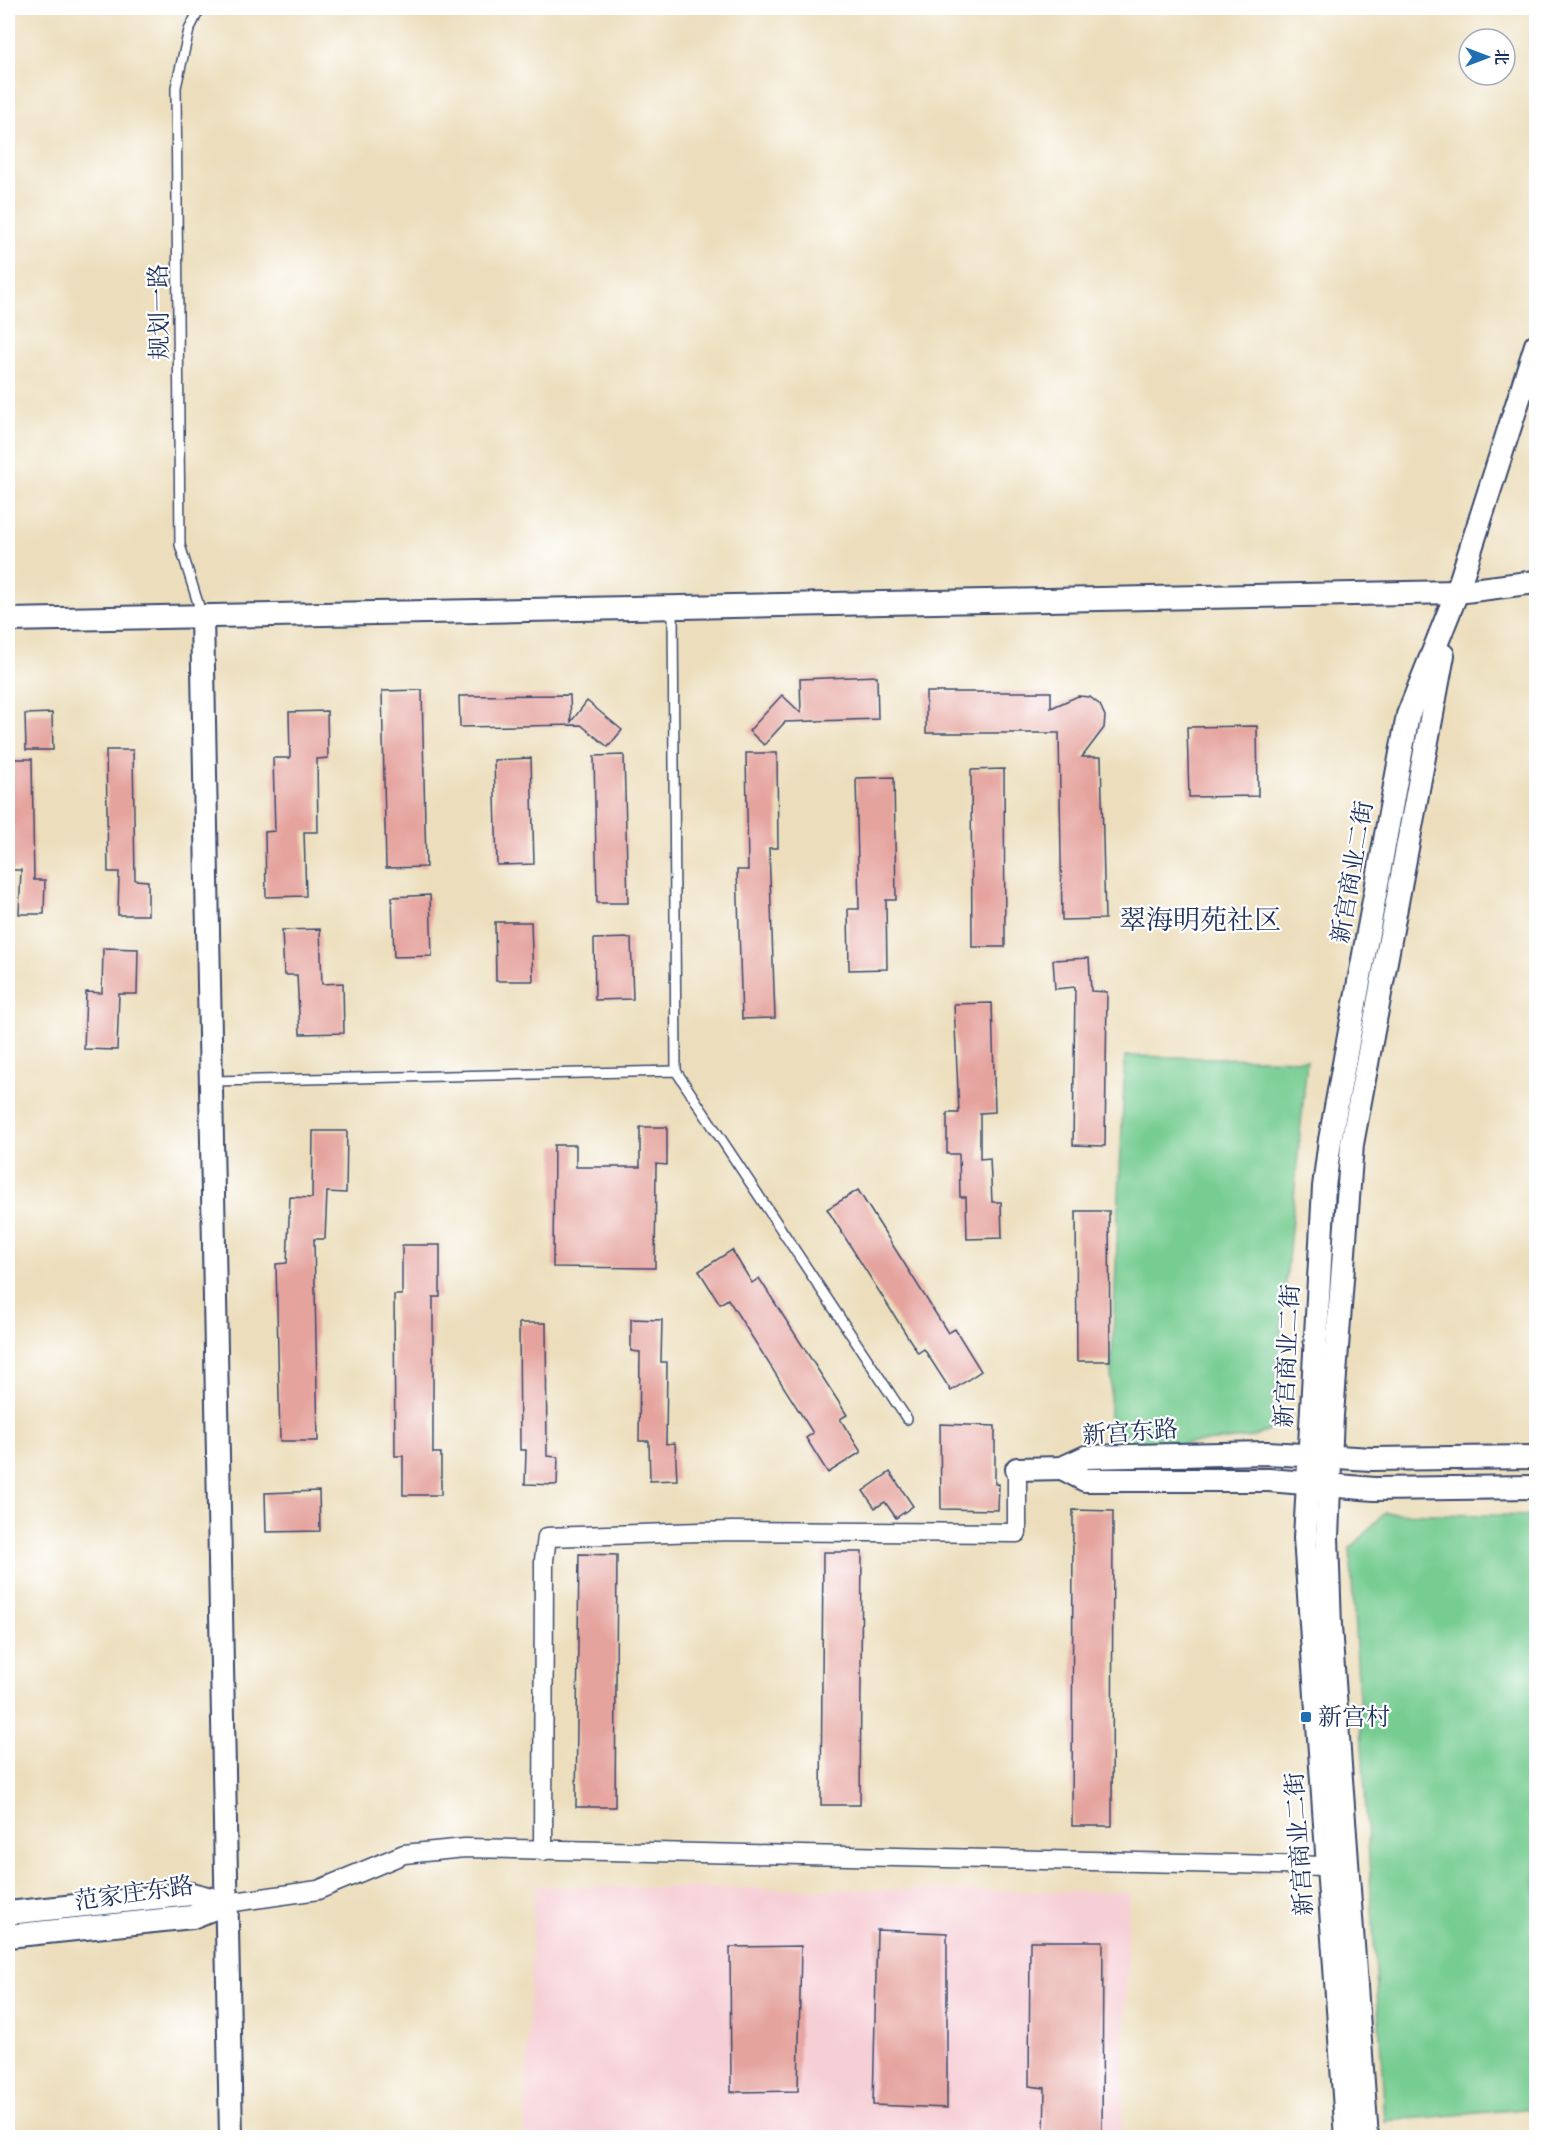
<svg xmlns="http://www.w3.org/2000/svg" width="1544" height="2145" font-family="'Libre Bodoni','Noto Serif SC',serif">
<rect width="100%" height="100%" fill="#fff"/>
<filter id="ink" filterUnits="userSpaceOnUse"><feTurbulence type="fractalNoise" baseFrequency=".0167" numOctaves="2"/><feDisplacementMap in="SourceGraphic" scale="12" xChannelSelector="R" yChannelSelector="G"/><feConvolveMatrix kernelMatrix="1 2 1 2 8 2 1 2 1" color-interpolation-filters="sRGB"/></filter>
<filter id="wash" filterUnits="userSpaceOnUse"><feTurbulence type="fractalNoise" baseFrequency=".008" numOctaves="4" result="noise"/><feDisplacementMap in="SourceGraphic" scale="24" xChannelSelector="R" yChannelSelector="G"/><feGaussianBlur stdDeviation="1.35" result="paint"/><feColorMatrix in="noise" values="0 0 0 0 0 0 0 0 0 0 0 0 0 0 0 0 0 1.4 0 .05"/><feComposite in="paint" operator="in"/></filter>
<g filter="url(#wash)">
<rect width="100%" height="100%" fill="#ecdebc"/>
<!-- built -->
<path fill="#f6cfd6" d="M 534,1886 L 1129,1892 L 1122,2137 L 524,2138 Z"/>
<!-- green -->
<g fill="#76cc91" stroke="#487e78" stroke-width="1.5">
<path d="M 1125,1056 L 1307,1060 L 1272,1429 L 1254,1437 L 1108,1452 Z"/>
<path d="M 1385,1513 L 1536,1516 L 1536,2108 L 1385,2121 L 1350,1548 Z"/>
</g>
<g id="blocks">
<!-- building -->
<g fill="#e5a39d">
<path d="M 877,676 L 878,719 L 785,722 L 764,745 L 749,731 L 782,695 L 801,713 L 800,679 Z"/>
<path d="M 422,690 L 426,867 L 386,868 L 382,691 Z"/>
<path d="M 926,692 L 1051,692 L 1051,708 L 1078,696 L 1090,697 L 1100,705 L 1105,716 L 1104,728 L 1082,757 L 1101,757 L 1105,919 L 1062,920 L 1059,733 L 926,733 Z"/>
<path d="M 570,695 L 571,722 L 587,701 L 622,730 L 608,747 L 581,725 L 460,727 L 459,696 Z"/>
<path d="M 327,711 L 328,758 L 317,759 L 318,832 L 304,832 L 306,896 L 266,897 L 265,832 L 275,831 L 273,758 L 290,758 L 289,712 Z"/>
<path d="M 52,713 L 53,750 L 26,750 L 25,714 Z"/>
<path d="M 1257,726 L 1258,796 L 1189,797 L 1187,727 Z"/>
<path d="M 106,750 L 133,750 L 135,880 L 148,881 L 148,915 L 118,915 L 119,872 L 108,872 Z"/>
<path d="M 746,753 L 777,753 L 778,848 L 769,848 L 775,1018 L 742,1019 L 737,870 L 748,870 Z"/>
<path d="M 624,755 L 628,903 L 597,903 L 594,756 Z"/>
<path d="M 531,758 L 534,864 L 497,865 L 494,760 Z"/>
<path d="M 8,759 L 32,759 L 34,880 L 45,880 L 44,914 L 19,914 L 21,870 L 10,870 Z"/>
<path d="M 1004,769 L 1005,947 L 972,947 L 971,770 Z"/>
<path d="M 894,777 L 896,900 L 886,900 L 887,969 L 849,970 L 848,909 L 859,909 L 856,778 Z"/>
<path d="M 430,895 L 432,956 L 394,957 L 392,897 Z"/>
<path d="M 495,922 L 531,922 L 533,981 L 496,981 Z"/>
<path d="M 320,929 L 322,984 L 343,983 L 344,1033 L 300,1034 L 297,975 L 284,975 L 282,930 Z"/>
<path d="M 631,938 L 633,999 L 595,1000 L 594,939 Z"/>
<path d="M 103,948 L 138,949 L 137,994 L 119,994 L 117,1050 L 84,1049 L 86,992 L 102,993 Z"/>
<path d="M 1089,958 L 1091,991 L 1107,992 L 1105,1146 L 1073,1145 L 1075,987 L 1055,989 L 1053,960 Z"/>
<path d="M 992,1003 L 995,1112 L 980,1113 L 980,1159 L 990,1158 L 992,1202 L 1001,1202 L 1002,1238 L 967,1239 L 966,1197 L 960,1197 L 959,1154 L 947,1154 L 947,1113 L 959,1113 L 954,1004 Z"/>
<path d="M 640,1127 L 667,1127 L 667,1165 L 656,1164 L 655,1268 L 553,1267 L 554,1145 L 576,1145 L 576,1167 L 640,1167 Z"/>
<path d="M 313,1131 L 347,1131 L 346,1193 L 327,1192 L 325,1239 L 314,1239 L 318,1441 L 280,1441 L 276,1264 L 287,1263 L 290,1197 L 312,1198 Z"/>
<path d="M 858,1190 L 948,1333 L 955,1329 L 981,1371 L 951,1391 L 924,1349 L 918,1353 L 827,1209 Z"/>
<path d="M 1076,1211 L 1109,1211 L 1110,1361 L 1077,1361 Z"/>
<path d="M 402,1245 L 440,1245 L 440,1297 L 433,1297 L 433,1453 L 441,1453 L 441,1495 L 403,1495 L 403,1456 L 395,1456 L 394,1295 L 402,1295 Z"/>
<path d="M 732,1250 L 752,1283 L 759,1278 L 847,1415 L 840,1419 L 861,1452 L 828,1473 L 806,1438 L 813,1433 L 728,1299 L 720,1304 L 699,1271 Z"/>
<path d="M 631,1319 L 662,1320 L 661,1362 L 667,1362 L 666,1444 L 675,1443 L 677,1480 L 650,1481 L 649,1441 L 639,1441 L 640,1352 L 631,1351 Z"/>
<path d="M 519,1323 L 546,1323 L 547,1456 L 558,1457 L 557,1485 L 525,1484 L 526,1450 L 520,1450 Z"/>
<path d="M 940,1424 L 995,1426 L 995,1484 L 999,1484 L 998,1510 L 941,1509 Z"/>
<path d="M 890,1472 L 913,1506 L 896,1518 L 885,1502 L 875,1508 L 863,1491 Z"/>
<path d="M 319,1491 L 320,1531 L 266,1532 L 265,1493 Z"/>
<path d="M 1073,1510 L 1113,1511 L 1112,1826 L 1072,1826 Z"/>
<path d="M 823,1552 L 862,1552 L 860,1805 L 821,1805 Z"/>
<path d="M 579,1554 L 617,1555 L 615,1807 L 576,1807 Z"/>
<path d="M 877,1930 L 947,1933 L 947,2108 L 873,2105 Z"/>
<path d="M 1030,1941 L 1103,1941 L 1102,2138 L 1044,2138 L 1045,2088 L 1029,2086 Z"/>
<path d="M 801,1946 L 798,2091 L 731,2092 L 730,1947 Z"/>
</g>
</g>
</g>
<g filter="url(#ink)">
<use href="#blocks" fill-opacity="0" stroke="#3a496c" stroke-width="1.5"/>
<g fill="none" stroke-linecap="round" stroke-linejoin="round">
<defs>
<g id="service">
<path d="M 200,8 L 189,30 L 176,87 L 180,545 L 202,616"/>
<path d="M 673,608 L 676,1071"/>
<path d="M 211,1081 L 676,1071 L 907,1419"/>
</g>
<g id="minor">
<path d="M 543,1851 L 544,1560 L 547,1537 L 731,1531 L 1017,1533 L 1017,1469"/>
<path d="M 227,1903 L 318,1890 L 404,1854 L 465,1848 L 1328,1866"/>
</g>
<g id="tertiary">
<path d="M 202,616 L 231,2138"/>
<path d="M 8,620 L 1457,592 L 1536,582"/>
<path d="M 1062,1468 L 1085,1480 L 1269,1480 L 1374,1489 L 1536,1487"/>
<path d="M 1017,1469 L 1062,1468 L 1086,1457 L 1267,1453 L 1372,1459 L 1536,1457"/>
<path d="M 8,1913 L 191,1894 L 227,1903"/>
<path d="M 8,1936 L 192,1917 L 227,1903"/>
<path d="M 1347,2138 L 1305,1538 L 1324,1187 L 1330,1140 L 1408,715 L 1457,592 L 1536,345"/>
<path d="M 1367,2138 L 1330,1627 L 1327,1537 L 1332,1415 L 1352,1144 L 1443,655"/>
</g>
</defs>
<!-- service casing -->
<use href="#service" stroke="#3a496c" stroke-width="12"/>
<!-- minor casing -->
<use href="#minor" stroke="#3a496c" stroke-width="21"/>
<!-- tertiary casing -->
<use href="#tertiary" stroke="#3a496c" stroke-width="26"/>
<!-- service -->
<use href="#service" stroke="#fff" stroke-width="9"/>
<!-- minor -->
<use href="#minor" stroke="#fff" stroke-width="18"/>
<!-- tertiary -->
<use href="#tertiary" stroke="#fff" stroke-width="22"/>
</g>
</g>
<!-- markers -->
<rect fill="#1f6fb2" stroke="#fff" stroke-width="2" x="1300" y="1711" width="12" height="12" rx="3"/>
<g text-anchor="middle" stroke-width="4.5" stroke-linejoin="round" paint-order="stroke">
<!-- street labels -->
<g font-size="24" fill="#1b2f5e" stroke="#fff">
<text transform="translate(159 312) rotate(-91)" y="8">规划一路</text>
<text transform="translate(1352 872) rotate(-80)" y="8">新宫商业二街</text>
<text transform="translate(1287 1356) rotate(-87)" y="8">新宫商业二街</text>
<text transform="translate(1130 1432) rotate(-4)" y="8">新宫东路</text>
<text transform="translate(1299 1844) rotate(-94)" y="8">新宫商业二街</text>
<text transform="translate(134 1893) rotate(-8)" y="8">范家庄东路</text>
</g>
<!-- poi labels -->
<g font-size="24" fill="#1b2f5e" stroke="#fff" text-anchor="start">
<text x="1318" y="1725">新宫村</text>
</g>
<!-- quarter labels -->
<g font-size="27" fill="#1b2f5e" stroke="#fff">
<text x="1200" y="929">翠海明苑社区</text>
</g>
</g>
<!-- margin -->
<rect width="1544" height="2145" fill="none" stroke="#fff" stroke-width="30"/>
<!-- north arrow -->
<g transform="translate(1487 57) rotate(90)"><circle r="28" fill="#ffffff" stroke="#a4acbf" stroke-width="1.5"/>
<path d="M0-4.5L10 22L0 15L-10 22Z" fill="#1f6fb2"/>
<text y="-9" font-size="16" font-weight="bold" text-anchor="middle" fill="#1b2f5e">北</text>
</g>
</svg>
